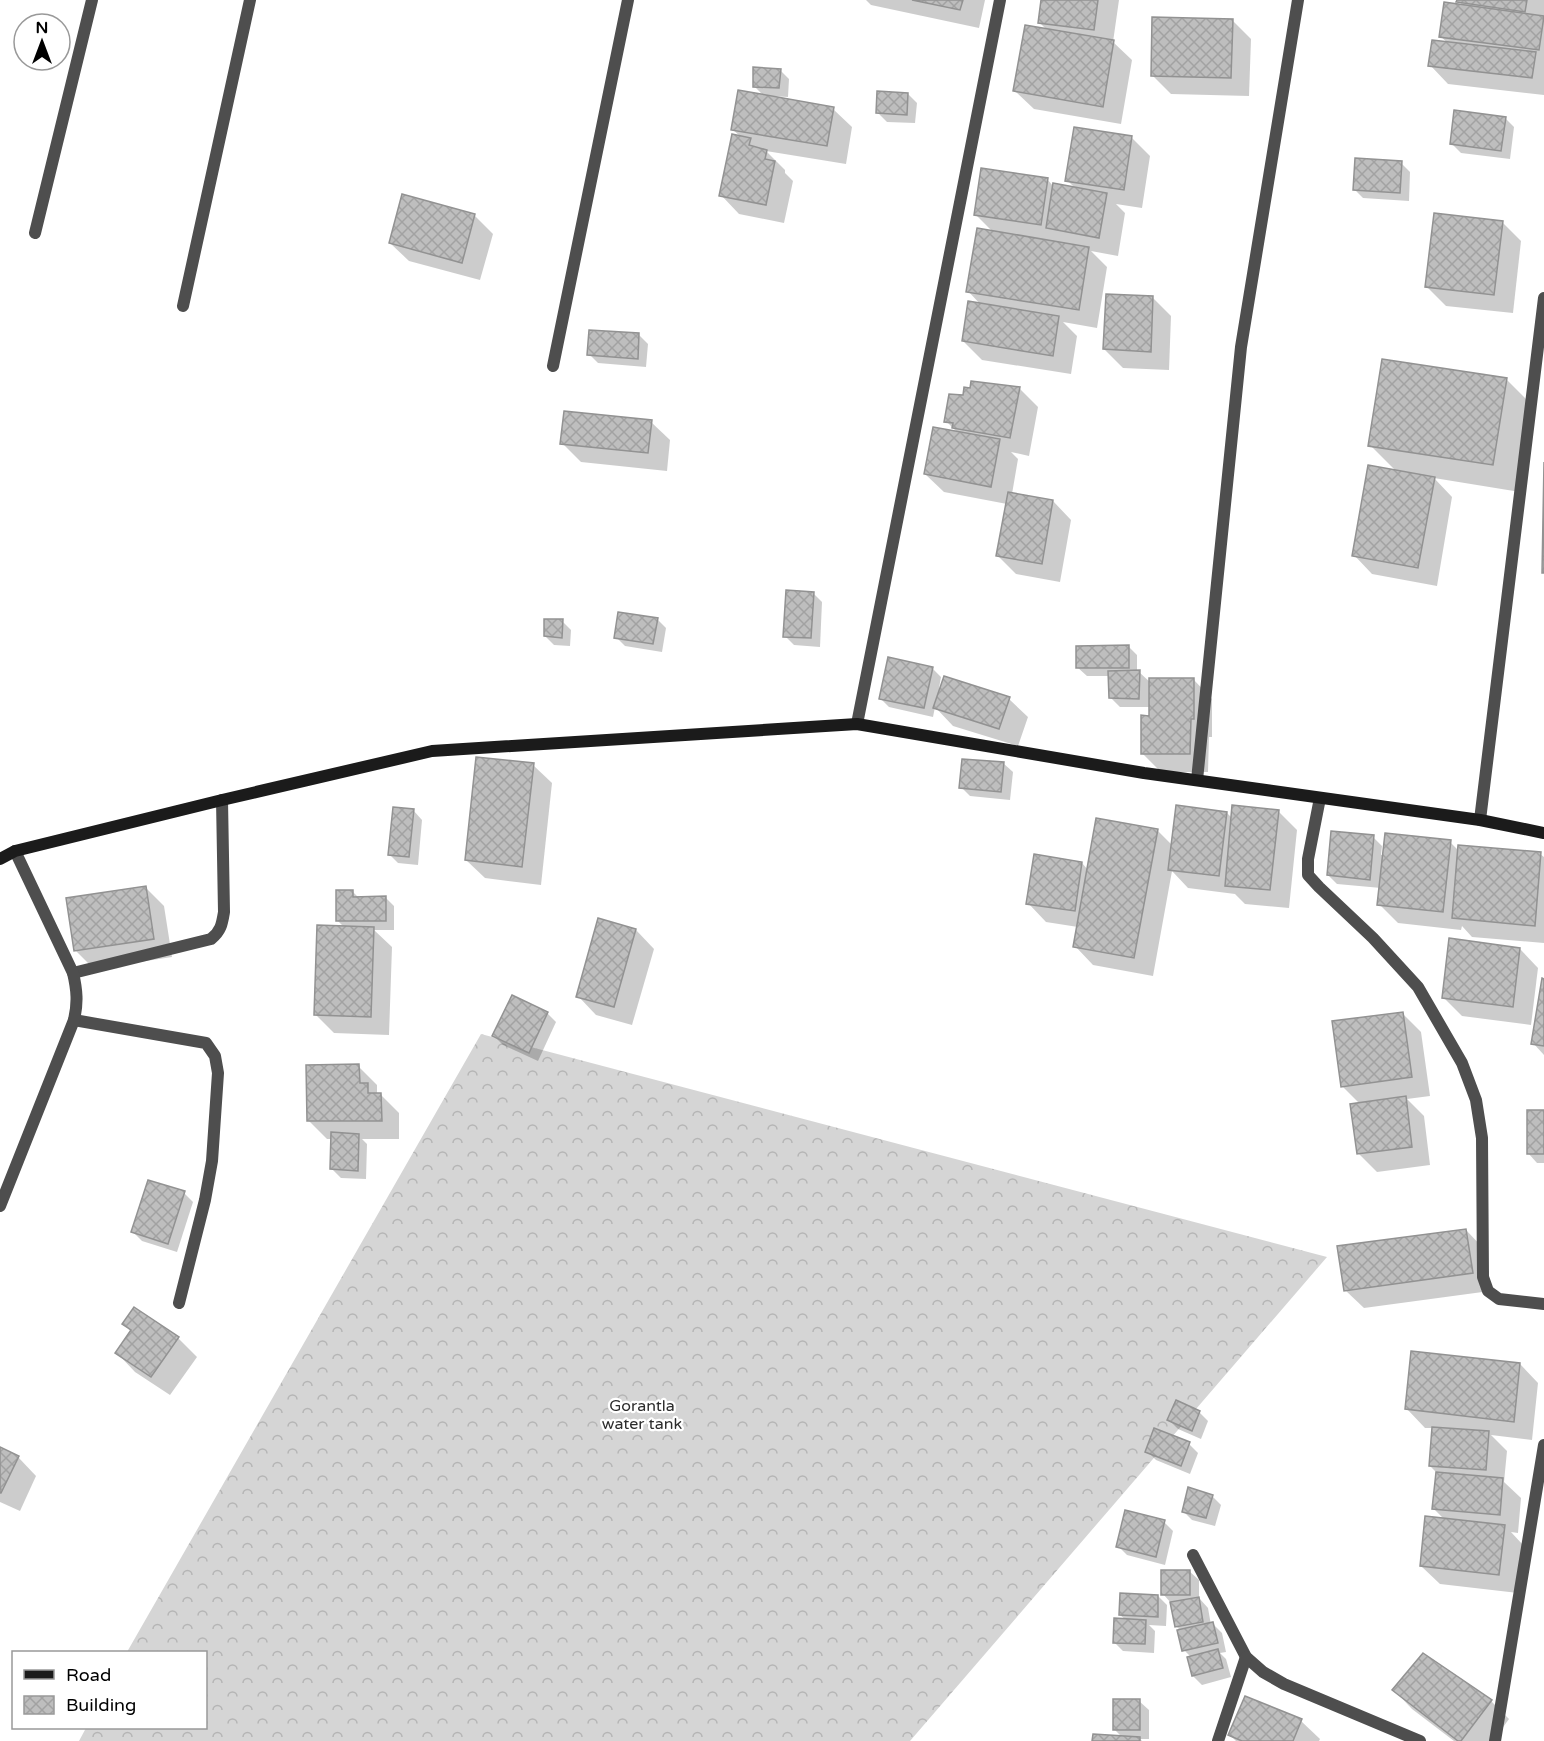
<svg xmlns="http://www.w3.org/2000/svg" width="1544" height="1741" font-family="'Varela Round',sans-serif">
<defs>
<pattern id="forest-crowns" width="20" height="18" patternUnits="userSpaceOnUse" patternTransform="scale(1.5)"><rect width="20" height="18" fill="#d5d5d5"/><path d="M2 6a3 3 0 1 1 6 0M12 15a3 3 0 1 1 6 0" fill="none" stroke="#b5b5b5"/></pattern>
<pattern id="building-cross-hatch" width="8" height="8" patternUnits="userSpaceOnUse" patternTransform="scale(1.5)"><rect width="8" height="8" fill="#bebebe"/><path d="M0 0l8 8M0 8l8-8" fill="none" stroke="#a2a2a2"/></pattern>
</defs>
<rect width="100%" height="100%" fill="#fff"/>
<!-- forest -->
<path fill="url(#forest-crowns)" d="M 481,1034 L 1327,1257 L 910,1741 L 79,1741 L 86,1728 L 206,1728 L 206,1652 L 127,1652 Z"/>
<!-- shadow -->
<g fill="#0003">
<path d="M 866,0 L 985,0 L 979,28 L 871,5 Z"/>
<path d="M 1043,0 L 1119,0 L 1113,42 L 1132,60 L 1121,124 L 1034,109 L 1015,91 L 1047,30 L 1040,23 Z"/>
<path d="M 1458,0 L 1544,0 L 1544,95 L 1448,84 L 1430,65 L 1448,43 L 1440,36 L 1463,6 Z"/>
<path d="M 1232,20 L 1251,39 L 1249,96 L 1171,94 L 1152,75 Z"/>
<path d="M 780,70 L 789,79 L 788,97 L 771,96 L 771,98 L 833,109 L 852,127 L 846,164 L 766,151 L 785,170 L 785,173 L 793,181 L 784,223 L 739,214 L 721,195 L 741,137 L 732,129 L 765,97 L 754,86 Z"/>
<path d="M 908,94 L 917,103 L 915,123 L 887,122 L 878,113 Z"/>
<path d="M 1505,118 L 1514,127 L 1510,159 L 1461,153 L 1452,144 Z"/>
<path d="M 1131,137 L 1150,156 L 1142,208 L 1116,204 L 1125,213 L 1118,256 L 1091,251 L 1107,267 L 1097,328 L 1063,322 L 1077,336 L 1071,374 L 982,360 L 963,341 L 981,305 L 968,291 L 994,233 L 975,214 L 1047,179 L 1054,187 L 1075,188 L 1067,180 Z"/>
<path d="M 1401,163 L 1410,172 L 1409,201 L 1363,198 L 1354,189 Z"/>
<path d="M 474,215 L 493,234 L 480,280 L 409,261 L 390,243 Z"/>
<path d="M 1502,222 L 1521,241 L 1513,313 L 1446,306 L 1427,287 Z"/>
<path d="M 1153,298 L 1171,316 L 1169,370 L 1123,368 L 1104,349 Z"/>
<path d="M 639,335 L 648,344 L 646,367 L 598,363 L 589,354 Z"/>
<path d="M 1506,379 L 1534,407 L 1520,492 L 1434,478 L 1452,497 L 1437,586 L 1372,574 L 1354,555 L 1397,472 L 1370,445 Z"/>
<path d="M 1019,388 L 1038,407 L 1029,456 L 1011,452 L 1018,459 L 1012,494 L 1053,501 L 1071,520 L 1060,582 L 1016,574 L 997,555 L 1007,504 L 944,492 L 925,474 L 958,433 L 946,421 L 964,397 Z"/>
<path d="M 651,422 L 670,440 L 667,471 L 581,462 L 562,443 Z"/>
<path d="M 813,593 L 822,602 L 820,647 L 794,645 L 785,636 Z"/>
<path d="M 657,619 L 666,628 L 662,652 L 625,646 L 616,637 Z"/>
<path d="M 562,621 L 571,630 L 570,646 L 554,645 L 545,636 Z"/>
<path d="M 1128,646 L 1137,655 L 1137,672 L 1139,672 L 1151,683 L 1194,680 L 1212,699 L 1212,737 L 1209,737 L 1208,772 L 1161,772 L 1142,753 L 1151,717 L 1151,707 L 1120,707 L 1111,698 L 1110,676 L 1087,676 L 1077,667 Z"/>
<path d="M 932,668 L 941,677 L 939,688 L 1009,699 L 1028,717 L 1018,746 L 953,726 L 935,707 L 933,717 L 889,707 L 880,698 Z"/>
<path d="M 1003,763 L 1013,772 L 1010,800 L 970,796 L 961,787 Z"/>
<path d="M 533,765 L 552,783 L 541,885 L 485,878 L 466,860 Z"/>
<path d="M 413,810 L 422,820 L 418,865 L 398,863 L 389,854 Z"/>
<path d="M 1278,811 L 1297,830 L 1289,908 L 1245,904 L 1235,894 L 1188,888 L 1172,871 L 1153,976 L 1093,965 L 1075,946 L 1078,927 L 1046,922 L 1028,903 L 1082,863 L 1088,870 L 1157,830 L 1172,845 L 1227,813 L 1233,819 Z"/>
<path d="M 1373,837 L 1382,846 L 1381,855 L 1384,855 L 1450,842 L 1459,851 L 1540,854 L 1544,857 L 1544,943 L 1472,937 L 1462,926 L 1461,930 L 1398,923 L 1379,904 L 1381,888 L 1337,884 L 1328,875 Z"/>
<path d="M 145,887 L 164,906 L 172,957 L 94,969 L 76,951 Z"/>
<path d="M 353,892 L 359,898 L 385,897 L 394,906 L 394,930 L 374,930 L 392,947 L 389,1035 L 334,1033 L 315,1014 L 345,928 L 338,921 Z"/>
<path d="M 636,930 L 654,949 L 632,1025 L 596,1015 L 578,996 Z"/>
<path d="M 1520,949 L 1538,968 L 1531,1025 L 1462,1016 L 1443,997 Z"/>
<path d="M 1544,980 L 1544,1055 L 1533,1043 Z"/>
<path d="M 547,1013 L 556,1022 L 538,1061 L 503,1045 L 494,1036 Z"/>
<path d="M 1402,1013 L 1421,1032 L 1430,1096 L 1407,1099 L 1424,1116 L 1430,1165 L 1377,1172 L 1358,1153 L 1360,1104 L 1342,1086 Z"/>
<path d="M 358,1066 L 377,1085 L 377,1094 L 380,1094 L 399,1113 L 399,1139 L 362,1139 L 367,1144 L 366,1179 L 341,1178 L 332,1169 L 333,1139 L 327,1139 L 308,1120 Z"/>
<path d="M 1544,1111 L 1544,1163 L 1537,1163 L 1528,1153 Z"/>
<path d="M 184,1193 L 193,1202 L 177,1252 L 142,1241 L 133,1232 Z"/>
<path d="M 1466,1230 L 1484,1249 L 1490,1291 L 1364,1308 L 1345,1290 Z"/>
<path d="M 134,1309 L 178,1338 L 197,1357 L 170,1395 L 135,1372 L 117,1353 L 131,1332 L 124,1324 Z"/>
<path d="M 1520,1364 L 1538,1383 L 1532,1440 L 1491,1435 L 1507,1451 L 1504,1482 L 1521,1498 L 1518,1533 L 1511,1532 L 1523,1545 L 1518,1593 L 1440,1584 L 1421,1566 L 1445,1520 L 1434,1509 L 1437,1473 L 1430,1466 L 1433,1428 L 1425,1428 L 1407,1409 Z"/>
<path d="M 1199,1412 L 1208,1421 L 1201,1439 L 1178,1429 L 1169,1420 Z"/>
<path d="M 1189,1444 L 1198,1453 L 1190,1474 L 1156,1460 L 1147,1451 Z"/>
<path d="M 0,1449 L 18,1457 L 36,1476 L 20,1511 L 0,1502 Z"/>
<path d="M 1212,1496 L 1221,1505 L 1215,1526 L 1192,1520 L 1183,1511 Z"/>
<path d="M 1164,1522 L 1173,1531 L 1165,1565 L 1127,1555 L 1118,1546 Z"/>
<path d="M 1189,1571 L 1199,1580 L 1199,1598 L 1208,1608 L 1211,1625 L 1213,1624 L 1222,1633 L 1226,1652 L 1220,1653 L 1226,1659 L 1231,1677 L 1202,1685 L 1193,1676 L 1191,1657 L 1184,1650 L 1181,1631 L 1176,1626 L 1172,1604 L 1163,1594 Z"/>
<path d="M 1158,1596 L 1167,1605 L 1166,1626 L 1149,1625 L 1155,1631 L 1154,1653 L 1123,1651 L 1114,1642 L 1126,1620 L 1120,1615 Z"/>
<path d="M 1394,1690 L 1491,1701 L 1509,1719 L 1493,1741 L 1454,1741 L 1412,1709 Z"/>
<path d="M 1139,1701 L 1149,1710 L 1149,1739 L 1140,1739 L 1142,1741 L 1094,1741 L 1122,1737 L 1115,1730 Z"/>
<path d="M 1301,1721 L 1320,1739 L 1319,1741 L 1236,1741 L 1230,1735 Z"/>
</g>
<!-- building -->
<g fill="url(#building-cross-hatch)" stroke="#929292" stroke-width="1.5">
<path d="M 912,0 L 963,0 L 960,10 Z"/>
<path d="M 1041,0 L 1098,0 L 1094,30 L 1038,23 Z"/>
<path d="M 1457,0 L 1527,0 L 1525,12 L 1456,2 Z"/>
<path d="M 1444,2 L 1544,16 L 1539,50 L 1439,37 Z"/>
<path d="M 1152,17 L 1233,19 L 1231,78 L 1151,76 Z"/>
<path d="M 1025,25 L 1114,40 L 1103,107 L 1013,91 Z"/>
<path d="M 1432,40 L 1536,52 L 1532,78 L 1428,66 Z"/>
<path d="M 753,67 L 781,69 L 779,88 L 753,87 Z"/>
<path d="M 738,90 L 834,107 L 827,146 L 731,130 Z"/>
<path d="M 877,91 L 908,93 L 907,115 L 876,113 Z"/>
<path d="M 1454,110 L 1506,117 L 1501,151 L 1450,144 Z"/>
<path d="M 1074,127 L 1132,136 L 1124,190 L 1065,181 Z"/>
<path d="M 732,134 L 751,138 L 749,145 L 767,150 L 765,159 L 775,161 L 766,205 L 719,196 Z"/>
<path d="M 1355,158 L 1402,161 L 1400,193 L 1353,190 Z"/>
<path d="M 981,168 L 1048,178 L 1041,225 L 974,215 Z"/>
<path d="M 1053,183 L 1107,193 L 1099,238 L 1046,228 Z"/>
<path d="M 402,194 L 475,214 L 462,263 L 389,243 Z"/>
<path d="M 1434,213 L 1503,221 L 1494,295 L 1425,287 Z"/>
<path d="M 977,228 L 1089,247 L 1079,310 L 966,292 Z"/>
<path d="M 1106,294 L 1153,296 L 1151,352 L 1103,349 Z"/>
<path d="M 968,301 L 1059,316 L 1053,356 L 962,341 Z"/>
<path d="M 589,330 L 639,333 L 638,359 L 587,355 Z"/>
<path d="M 1382,359 L 1507,378 L 1493,465 L 1368,446 Z"/>
<path d="M 971,381 L 1020,387 L 1010,438 L 952,428 L 953,423 L 944,422 L 949,394 L 963,395 L 964,387 L 970,388 Z"/>
<path d="M 564,411 L 652,420 L 648,453 L 560,444 Z"/>
<path d="M 933,427 L 1000,439 L 991,487 L 924,474 Z"/>
<path d="M 1544,462 L 1544,573 L 1542,573 Z"/>
<path d="M 1368,465 L 1435,477 L 1418,568 L 1352,556 Z"/>
<path d="M 1008,492 L 1053,500 L 1042,564 L 996,556 Z"/>
<path d="M 786,590 L 814,592 L 811,638 L 783,637 Z"/>
<path d="M 618,612 L 658,618 L 653,644 L 614,638 Z"/>
<path d="M 544,619 L 563,619 L 562,638 L 544,636 Z"/>
<path d="M 1129,645 L 1129,668 L 1076,668 L 1076,646 Z"/>
<path d="M 888,657 L 933,667 L 924,708 L 879,699 Z"/>
<path d="M 1140,670 L 1139,699 L 1109,698 L 1108,671 Z"/>
<path d="M 944,676 L 1010,697 L 999,729 L 933,708 Z"/>
<path d="M 1149,678 L 1194,678 L 1194,719 L 1191,719 L 1190,754 L 1141,754 L 1141,715 L 1149,716 Z"/>
<path d="M 476,757 L 534,763 L 522,867 L 465,860 Z"/>
<path d="M 962,759 L 1004,762 L 1001,792 L 959,788 Z"/>
<path d="M 1176,805 L 1227,812 L 1219,876 L 1168,870 Z"/>
<path d="M 1232,805 L 1279,810 L 1270,890 L 1225,886 Z"/>
<path d="M 393,807 L 414,809 L 409,857 L 388,855 Z"/>
<path d="M 1096,818 L 1158,829 L 1134,958 L 1073,947 Z"/>
<path d="M 1331,831 L 1374,835 L 1370,880 L 1327,875 Z"/>
<path d="M 1385,833 L 1451,840 L 1443,912 L 1377,905 Z"/>
<path d="M 1458,845 L 1541,852 L 1535,926 L 1452,918 Z"/>
<path d="M 1034,854 L 1082,862 L 1075,911 L 1026,904 Z"/>
<path d="M 146,886 L 154,939 L 74,951 L 66,898 Z"/>
<path d="M 336,890 L 353,890 L 353,897 L 386,896 L 386,921 L 336,921 Z"/>
<path d="M 598,918 L 636,929 L 614,1007 L 576,997 Z"/>
<path d="M 317,925 L 374,927 L 371,1017 L 314,1015 Z"/>
<path d="M 1449,938 L 1520,948 L 1513,1007 L 1442,998 Z"/>
<path d="M 1542,978 L 1544,979 L 1544,1046 L 1531,1044 Z"/>
<path d="M 512,995 L 548,1012 L 529,1053 L 492,1036 Z"/>
<path d="M 1403,1012 L 1412,1077 L 1341,1087 L 1332,1021 Z"/>
<path d="M 359,1064 L 360,1083 L 368,1083 L 368,1093 L 381,1093 L 382,1121 L 307,1121 L 306,1065 Z"/>
<path d="M 1406,1096 L 1412,1147 L 1357,1154 L 1350,1104 Z"/>
<rect x="1527" y="1110" width="17" height="44"/>
<path d="M 331,1132 L 359,1134 L 358,1171 L 330,1169 Z"/>
<path d="M 148,1180 L 185,1191 L 168,1244 L 131,1232 Z"/>
<path d="M 1466,1229 L 1473,1273 L 1344,1291 L 1337,1246 Z"/>
<path d="M 134,1307 L 179,1337 L 151,1377 L 115,1353 L 131,1330 L 122,1324 Z"/>
<path d="M 1411,1351 L 1520,1363 L 1514,1422 L 1405,1409 Z"/>
<path d="M 1176,1400 L 1200,1411 L 1192,1431 L 1167,1420 Z"/>
<path d="M 1432,1427 L 1489,1431 L 1486,1470 L 1429,1466 Z"/>
<path d="M 1154,1428 L 1190,1442 L 1181,1466 L 1145,1452 Z"/>
<path d="M 0,1447 L 19,1456 L 1,1493 L 0,1493 Z"/>
<path d="M 1436,1472 L 1503,1478 L 1500,1515 L 1432,1509 Z"/>
<path d="M 1188,1487 L 1213,1495 L 1206,1518 L 1182,1512 Z"/>
<path d="M 1125,1510 L 1165,1520 L 1156,1557 L 1116,1547 Z"/>
<path d="M 1425,1516 L 1505,1525 L 1499,1575 L 1420,1566 Z"/>
<rect x="1161" y="1570" width="29" height="25"/>
<path d="M 1120,1593 L 1158,1595 L 1158,1617 L 1119,1615 Z"/>
<path d="M 1199,1597 L 1203,1622 L 1175,1627 L 1170,1602 Z"/>
<path d="M 1114,1618 L 1146,1620 L 1145,1644 L 1113,1643 Z"/>
<path d="M 1213,1622 L 1218,1643 L 1182,1651 L 1177,1630 Z"/>
<path d="M 1218,1649 L 1223,1668 L 1192,1676 L 1187,1657 Z"/>
<path d="M 1423,1653 L 1492,1700 L 1461,1741 L 1458,1741 L 1392,1690 Z"/>
<path d="M 1245,1696 L 1302,1719 L 1293,1741 L 1242,1741 L 1228,1735 Z"/>
<rect x="1113" y="1699" width="27" height="31"/>
<path d="M 1093,1734 L 1140,1737 L 1140,1741 L 1092,1741 Z"/>
</g>
<g fill="none" stroke-linecap="round" stroke-linejoin="round">
<!-- street -->
<g stroke="#4e4e4e" stroke-width="12">
<path d="M 35,233 L 92,0"/>
<path d="M 183,306 L 250,0"/>
<path d="M 553,366 L 628,0"/>
<path d="M 857,724 L 1000,0"/>
<path d="M 1197,780 L 1241,347 L 1298,0"/>
<path d="M 1320,798 L 1308,859 L 1308,875 L 1319,887 L 1373,938 L 1418,987 L 1462,1063 L 1476,1100 L 1482,1138 L 1483,1277 L 1488,1291 L 1499,1299 L 1544,1304"/>
<path d="M 1480,820 L 1544,298"/>
<path d="M 73,973 L 211,939 C 221,931 222,924 224,912 L 222,800"/>
<path d="M 74,1020 L 206,1043 L 215,1056 L 218,1073 L 212,1161 L 205,1200 L 179,1303"/>
<path d="M 0,1206 L 74,1020 C 78,1003 77,990 73,973 L 15,851"/>
<path d="M 1193,1555 L 1246,1657 L 1263,1672 L 1284,1684 L 1420,1741"/>
<path d="M 1218,1741 L 1246,1657"/>
<path d="M 1495,1741 L 1544,1445"/>
</g>
<!-- secondary -->
<path stroke="#1b1b1b" stroke-width="12" d="M 0,859 L 15,851 L 222,800 L 432,751 L 857,724 L 1144,773 L 1480,820 L 1544,833"/>
</g>
<g text-anchor="middle" stroke-width="4.5" stroke-linejoin="round" paint-order="stroke">
<!-- park labels -->
<g font-size="16" fill="#2c2c2c" stroke="#fff">
<text x="642" y="1411">Gorantla<tspan x="642" dy="18">water tank</tspan></text>
</g>
</g>
<!-- legend -->
<rect x="12" y="1651" width="195" height="78" fill="#ffffff" stroke="#999999" stroke-width="1.5"/>
<rect x="24" y="1670" width="30" height="9" fill="#1b1b1b" stroke="#999999" stroke-width="1.5"/>
<text x="66" y="1681" font-size="18" fill="#000000">Road</text>
<rect x="24" y="1696" width="30" height="18" fill="url(#building-cross-hatch)" stroke="#999999" stroke-width="1.5"/>
<text x="66" y="1711" font-size="18" fill="#000000">Building</text>
<!-- north arrow -->
<g transform="translate(42 42)"><circle r="28" fill="#ffffff" stroke="#999999" stroke-width="1.5"/>
<path d="M0-4.5L10 22L0 15L-10 22Z" fill="#000000"/>
<text y="-9" font-size="16" font-weight="bold" text-anchor="middle" fill="#000000">N</text>
</g>
</svg>
